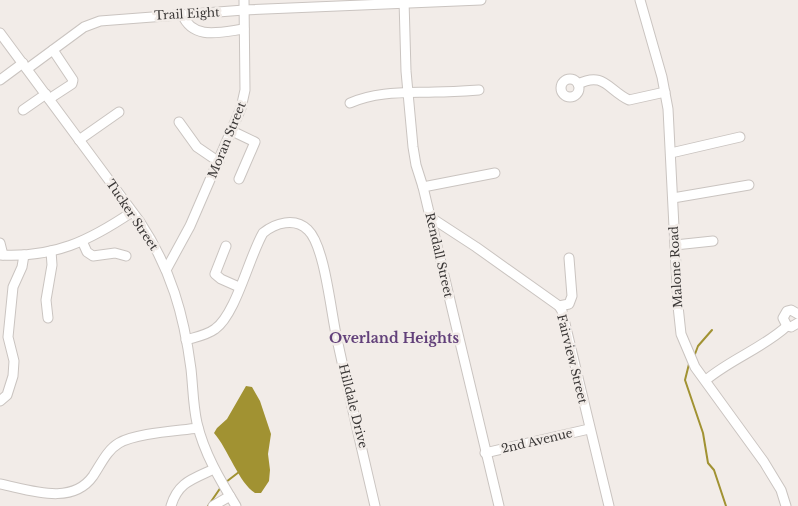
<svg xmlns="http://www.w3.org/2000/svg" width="798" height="506" font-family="'Libre Baskerville',serif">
<rect width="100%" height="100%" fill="#f2ece8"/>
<!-- water -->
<path fill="#a19232" d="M 246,386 L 252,387 L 260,401 L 271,434 L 268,454 L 270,470 L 269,481 L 261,493 L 255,493 C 239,483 228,449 214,433 L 217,428 L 227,419 Z"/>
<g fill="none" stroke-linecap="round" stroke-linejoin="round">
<!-- stream -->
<g stroke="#a19232" stroke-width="2">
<path d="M 695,354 L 698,346 L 712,330"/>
<path d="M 689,364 L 685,380 L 703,433 L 708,463 L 714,470 L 726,506"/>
<path d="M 226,482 L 239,472"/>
<path d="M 208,506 L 221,487"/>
</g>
<defs>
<g id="minor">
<path d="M 404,0 L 406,71 L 413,147 L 416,165 L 423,187 L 499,506"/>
<path d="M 640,0 L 662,77 L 668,109 L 678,306 L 681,334 L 695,367 L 764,462 L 781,490 L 786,506"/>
<path d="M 182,14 C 193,41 221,32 244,29"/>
<path d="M 0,33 L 140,222 C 171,269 184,315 191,369 C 193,387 193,405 197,423 C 204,453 220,480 236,506"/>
<path d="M 27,69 L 84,27 L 100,21 L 244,10 L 481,0"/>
<circle cx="570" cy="88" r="9"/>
<path d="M 0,80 L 23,63"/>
<path d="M 578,84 C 604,71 608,90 629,100 L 665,92"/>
<path d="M 49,99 L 72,84 L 73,80 L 53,50"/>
<path d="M 350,103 C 377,91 406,93 435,92 C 450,92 465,91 479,90"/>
<path d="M 23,110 L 46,94"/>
<path d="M 179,122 L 197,147 L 219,162"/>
<path d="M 232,131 L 255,142 L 239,179"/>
<path d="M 79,140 L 119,112"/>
<path d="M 671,153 L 740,137"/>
<path d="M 423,187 L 495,173"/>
<path d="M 673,198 L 749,185"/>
<path d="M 430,217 L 476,247 L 559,306 L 562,311 L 609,506"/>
<path d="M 82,241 L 87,252 L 93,256 L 115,253 L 126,256"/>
<path d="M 0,243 L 3,255"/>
<path d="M 675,245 L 713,241"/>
<path d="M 226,246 L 215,274 L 221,279 L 239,287"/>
<path d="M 0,255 C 54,258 89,241 132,212"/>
<path d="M 166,270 L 190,226 L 241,108 L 245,90 L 244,0"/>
<path d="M 559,306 L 569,304 L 572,296 L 569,258"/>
<path d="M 798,314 L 791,310 L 787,311 L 783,318 L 787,326 L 791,327 L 798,323"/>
<path d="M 48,318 L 46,300 L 52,265 L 51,251"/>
<path d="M 186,340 C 196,337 207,335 215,329 C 236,314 249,257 263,233 C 275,223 295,217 308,230 C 325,246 331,314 337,339 C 349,395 362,450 375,506"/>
<path d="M 706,380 C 731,359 763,348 787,326"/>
<path d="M 0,401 L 7,395 L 13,376 L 14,361 L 8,337 L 13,287 L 22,267 L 24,255"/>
<path d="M 485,453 L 589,429"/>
<path d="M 0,484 C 30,490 72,506 93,476 C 101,464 107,450 119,443 C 136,433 177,431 198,428"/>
<path d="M 171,506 C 178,482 193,479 214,469"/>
<path d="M 213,506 L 230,496"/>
</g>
</defs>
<!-- minor casing -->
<use href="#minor" stroke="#cac4c0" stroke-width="11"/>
<!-- minor -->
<use href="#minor" stroke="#fff" stroke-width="9"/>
</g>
<g text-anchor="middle" stroke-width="5" stroke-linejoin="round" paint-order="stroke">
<!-- street labels -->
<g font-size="12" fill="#3b3837" stroke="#f2ece8">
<text transform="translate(187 14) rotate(-3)" y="4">Trail Eight</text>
<text transform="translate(227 140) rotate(-68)" y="4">Moran Street</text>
<text transform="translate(132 215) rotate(56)" y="4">Tucker Street</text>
<text transform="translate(439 255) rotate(77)" y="4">Rendall Street</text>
<text transform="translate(676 267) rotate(-93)" y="4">Malone Road</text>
<text transform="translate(572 359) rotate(76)" y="4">Fairview Street</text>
<text transform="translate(353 406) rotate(76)" y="4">Hilldale Drive</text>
<text transform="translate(537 441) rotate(-13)" y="4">2nd Avenue</text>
</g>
<!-- neighbourhood labels -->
<g font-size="14" font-weight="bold" fill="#62407a" stroke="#f2ece8">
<text x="394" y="343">Overland Heights</text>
</g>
</g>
</svg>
